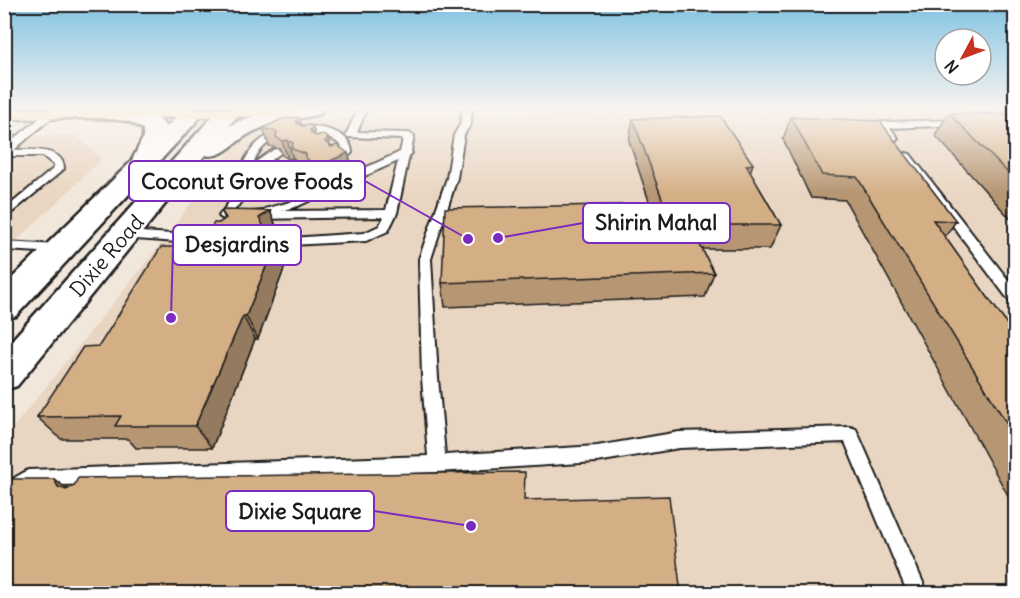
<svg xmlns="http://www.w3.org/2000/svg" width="1020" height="598" font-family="Delius,sans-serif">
<rect width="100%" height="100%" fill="#f2e7db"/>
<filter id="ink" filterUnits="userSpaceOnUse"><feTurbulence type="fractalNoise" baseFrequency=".0167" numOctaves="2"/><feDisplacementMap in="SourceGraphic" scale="12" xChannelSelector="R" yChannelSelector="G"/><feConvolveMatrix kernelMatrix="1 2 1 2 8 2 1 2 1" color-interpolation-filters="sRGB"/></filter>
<g filter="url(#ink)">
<!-- built -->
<g fill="#e9d6c2">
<path d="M 1015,109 L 1015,593 L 5,593 L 4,439 L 152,255 L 236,143 L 253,131 L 277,123 L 298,121 L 735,110 Z"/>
<path d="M 76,135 L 102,159 L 5,252 L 5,136 Z"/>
</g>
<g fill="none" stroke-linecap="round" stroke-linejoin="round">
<defs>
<g id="lane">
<path d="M 358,109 L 367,109 L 357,132 L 409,133 L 414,136 L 411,151 L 412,153 L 409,156 L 397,213 L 388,231 L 366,241 L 272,246 L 270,243 L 272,240 L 276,239 L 364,233 L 379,226 L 384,217 L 255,219 L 249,215 L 251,212 L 263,211 L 265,209 L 290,202 L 400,152 L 403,139 L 348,137 L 346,135 ZM 398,161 L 386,210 L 282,211 L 298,206 Z"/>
<path d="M 462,109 L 472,109 L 471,123 L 464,135 L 457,178 L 431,259 L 438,378 L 445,455 L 597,446 L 679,432 L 850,427 L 856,429 L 928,594 L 908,594 L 845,442 L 679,448 L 597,462 L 437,472 L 31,486 L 4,504 L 4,484 L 28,470 L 428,456 L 422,378 L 419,259 L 447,178 L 454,135 L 461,123 Z"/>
<path d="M 986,109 L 996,109 L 1016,123 L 1016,131 Z"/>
<path d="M 50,110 L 58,112 L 14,150 C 29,150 64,147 64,169 L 4,219 L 4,210 L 54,168 L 54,165 L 43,156 L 4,156 L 4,147 Z"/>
<path d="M 959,120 L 962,121 L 962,125 L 890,128 L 898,138 L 893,141 L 890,140 L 878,125 L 883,122 Z"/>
<path d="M 300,126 C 317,126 352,130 352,153 L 341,162 L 333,162 L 333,158 L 342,152 L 342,147 C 333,136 326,139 315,137 L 313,135 L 316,133 L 313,132 C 288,131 262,138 253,164 L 273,150 L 277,149 L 282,152 L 251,175 L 252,178 L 292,160 L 297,163 L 296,165 L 263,181 L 279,181 L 305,171 L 310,174 L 309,176 L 280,187 L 246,186 L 240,174 C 248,143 269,130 300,126 Z"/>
<path d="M 906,153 L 910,154 L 1016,290 L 1016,305 L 1011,303 L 902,158 L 901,156 Z"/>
<path d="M 165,186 L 245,192 L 247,194 L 233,212 L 242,216 C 237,221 224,221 219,216 L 233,197 L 161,191 L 161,187 Z"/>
<path d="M 125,231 L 221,237 L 227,241 L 221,245 L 121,238 L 119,235 L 121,232 Z"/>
<path d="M 4,242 L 59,245 L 65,249 L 59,253 L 4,250 Z"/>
</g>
<g id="secondary">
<path d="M 81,109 C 108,109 149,101 166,127 L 185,109 L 208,109 L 16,316 L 4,319 L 4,286 L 131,162 L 143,138 L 143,129 L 128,121 L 83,116 L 80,111 Z"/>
<path d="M 219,109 L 242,109 L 229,126 C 260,111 289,108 323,109 L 320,114 C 295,120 269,122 247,135 C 233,143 222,159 205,155 L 17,386 L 4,390 L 4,349 Z"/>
</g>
<path id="primary" d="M 4,109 L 299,109 L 296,114 L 288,116 L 4,119 Z"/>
</defs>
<!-- lane casing -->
<use href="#lane" stroke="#1c1c1c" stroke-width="4"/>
<!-- secondary casing -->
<use href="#secondary" stroke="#1c1c1c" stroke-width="5"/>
<!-- primary casing -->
<use href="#primary" stroke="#1c1c1c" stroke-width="5"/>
<!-- path -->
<path stroke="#1c1c1c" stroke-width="3" stroke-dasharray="1.5 4" stroke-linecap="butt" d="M 210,169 L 229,171"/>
<!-- lane -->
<use href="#lane" fill="#fff" fill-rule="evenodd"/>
<!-- secondary -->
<use href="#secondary" fill="#fff" fill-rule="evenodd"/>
<!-- primary -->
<use href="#primary" fill="#fadf96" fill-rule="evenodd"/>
</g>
<!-- wall -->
<g fill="#b69673" stroke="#1c1c1c" stroke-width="1.5">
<path d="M 949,113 L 1016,115 L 1016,225 L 935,135 Z"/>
<path d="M 791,117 L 956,221 L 945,237 L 1016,337 L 1016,510 L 845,200 L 811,198 L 783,139 Z"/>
<path d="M 299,118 L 302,126 L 315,136 L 328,138 L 330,146 L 348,153 L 353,171 L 322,185 L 311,177 L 310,171 L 297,167 L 295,159 L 293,158 L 288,159 L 282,155 L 280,149 L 269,146 L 263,128 Z"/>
<path d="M 633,119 L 750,172 L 781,225 L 770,249 L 702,249 L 714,273 L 705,297 L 445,307 L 442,283 L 650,204 L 629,141 Z"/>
<path d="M 270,211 L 279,234 L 270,241 L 272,245 L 275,245 L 284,269 L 258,339 L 255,339 L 212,448 L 136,448 L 128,439 L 61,439 L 37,417 L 99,346 L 199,247 L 219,223 L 225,219 L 222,212 Z"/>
<path d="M 54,479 L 67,489 L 524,500 L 681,594 L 4,594 Z"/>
</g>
<!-- shaded-wall -->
<g fill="#947a5e" stroke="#1c1c1c" stroke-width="1.5">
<path d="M 299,118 L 305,136 L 301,138 L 296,120 Z"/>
<path d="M 313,128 L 318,146 L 310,130 Z"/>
<path d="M 328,138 L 333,156 L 325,142 Z"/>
<path d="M 287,140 L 293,158 L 288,159 L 282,141 Z"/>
<path d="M 348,153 L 353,171 L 322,185 L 317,167 Z"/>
<path d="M 753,164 L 745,187 L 746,165 Z"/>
<path d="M 270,211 L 279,234 L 270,241 L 273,249 L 253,246 L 259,218 Z"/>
<path d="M 275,245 L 284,269 L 258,339 L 246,316 Z"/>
<path d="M 243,316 L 255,339 L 212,448 L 195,426 Z"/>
<path d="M 54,479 L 80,499 L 58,487 Z"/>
</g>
<!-- building -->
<g fill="#d4af86" stroke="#1c1c1c" stroke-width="1.5">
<path d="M 949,113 L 1016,115 L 1016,181 Z"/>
<path d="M 720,116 L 753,164 L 746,165 L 781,225 L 690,225 L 714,273 L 442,283 L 445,208 L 664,204 L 633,119 Z"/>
<path d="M 298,117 L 299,118 L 296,120 L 297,123 L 302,126 L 309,125 L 313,128 L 310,130 L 311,133 L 316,136 L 322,134 L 328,138 L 325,142 L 331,147 L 337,145 L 348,153 L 317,167 L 306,158 L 306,154 L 292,149 L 293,143 L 287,140 L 282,141 L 276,137 L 277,132 L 263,128 L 282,119 Z"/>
<path d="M 791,117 L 880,121 L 956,221 L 933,220 L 1016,337 L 1016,439 L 857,177 L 822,175 Z"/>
<path d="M 223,210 L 270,211 L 259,218 L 263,225 L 253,246 L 275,245 L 246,316 L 243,316 L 195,426 L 115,426 L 121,416 L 37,417 L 83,347 L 99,346 L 161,247 L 199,247 L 214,223 L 219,223 L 226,218 L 222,212 Z"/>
<path d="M 525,472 L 524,500 L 669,496 L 681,594 L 542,594 L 542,591 L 506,591 L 504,594 L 413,594 L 412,592 L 374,594 L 4,594 L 4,479 L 54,479 L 58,487 L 66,490 L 74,486 L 78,478 Z"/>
</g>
</g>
<!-- sky -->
<linearGradient id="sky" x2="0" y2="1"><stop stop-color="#80c2e3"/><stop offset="0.56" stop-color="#f9f4ef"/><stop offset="1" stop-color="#f9f4ef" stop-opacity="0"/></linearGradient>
<rect width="1020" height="193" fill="url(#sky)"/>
<g text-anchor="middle" stroke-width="5" stroke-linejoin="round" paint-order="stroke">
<!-- street labels -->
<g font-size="21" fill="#1c1c1c" stroke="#fff">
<text transform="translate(107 256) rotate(-49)" y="7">Dixie Road</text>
</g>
</g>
<!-- callouts -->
<path fill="none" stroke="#7b2cbf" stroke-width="2" d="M468 239L365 181M498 238L583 223M171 318L173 245M471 526L374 511"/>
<g fill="#7b2cbf" stroke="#fff" stroke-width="2">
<circle cx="468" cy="239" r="6"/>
<circle cx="498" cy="238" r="6"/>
<circle cx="171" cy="318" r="6"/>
<circle cx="471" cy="526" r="6"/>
</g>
<g fill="#fff" stroke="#7b2cbf" stroke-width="2">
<rect x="129" y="161" width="236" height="40" rx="6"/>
<rect x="583" y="203" width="147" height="40" rx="6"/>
<rect x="173" y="225" width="128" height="40" rx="6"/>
<rect x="226" y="491" width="148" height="40" rx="6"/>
</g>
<g font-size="22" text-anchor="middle" font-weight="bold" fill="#1c1c1c">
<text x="247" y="189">Coconut Grove Foods</text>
<text x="656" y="230">Shirin Mahal</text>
<text x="237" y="252">Desjardins</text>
<text x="300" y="519">Dixie Square</text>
</g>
<!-- margin -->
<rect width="1020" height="598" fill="none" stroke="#fff" stroke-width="24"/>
<rect x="12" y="12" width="996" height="574" fill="none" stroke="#1c1c1c" stroke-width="2" filter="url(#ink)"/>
<!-- north arrow -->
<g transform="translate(963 57) rotate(229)"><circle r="28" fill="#ffffff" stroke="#a4a4a4" stroke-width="1.5"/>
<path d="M0-4.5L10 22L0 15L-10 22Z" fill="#c8321e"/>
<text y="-9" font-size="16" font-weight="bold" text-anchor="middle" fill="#1c1c1c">N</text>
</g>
</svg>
